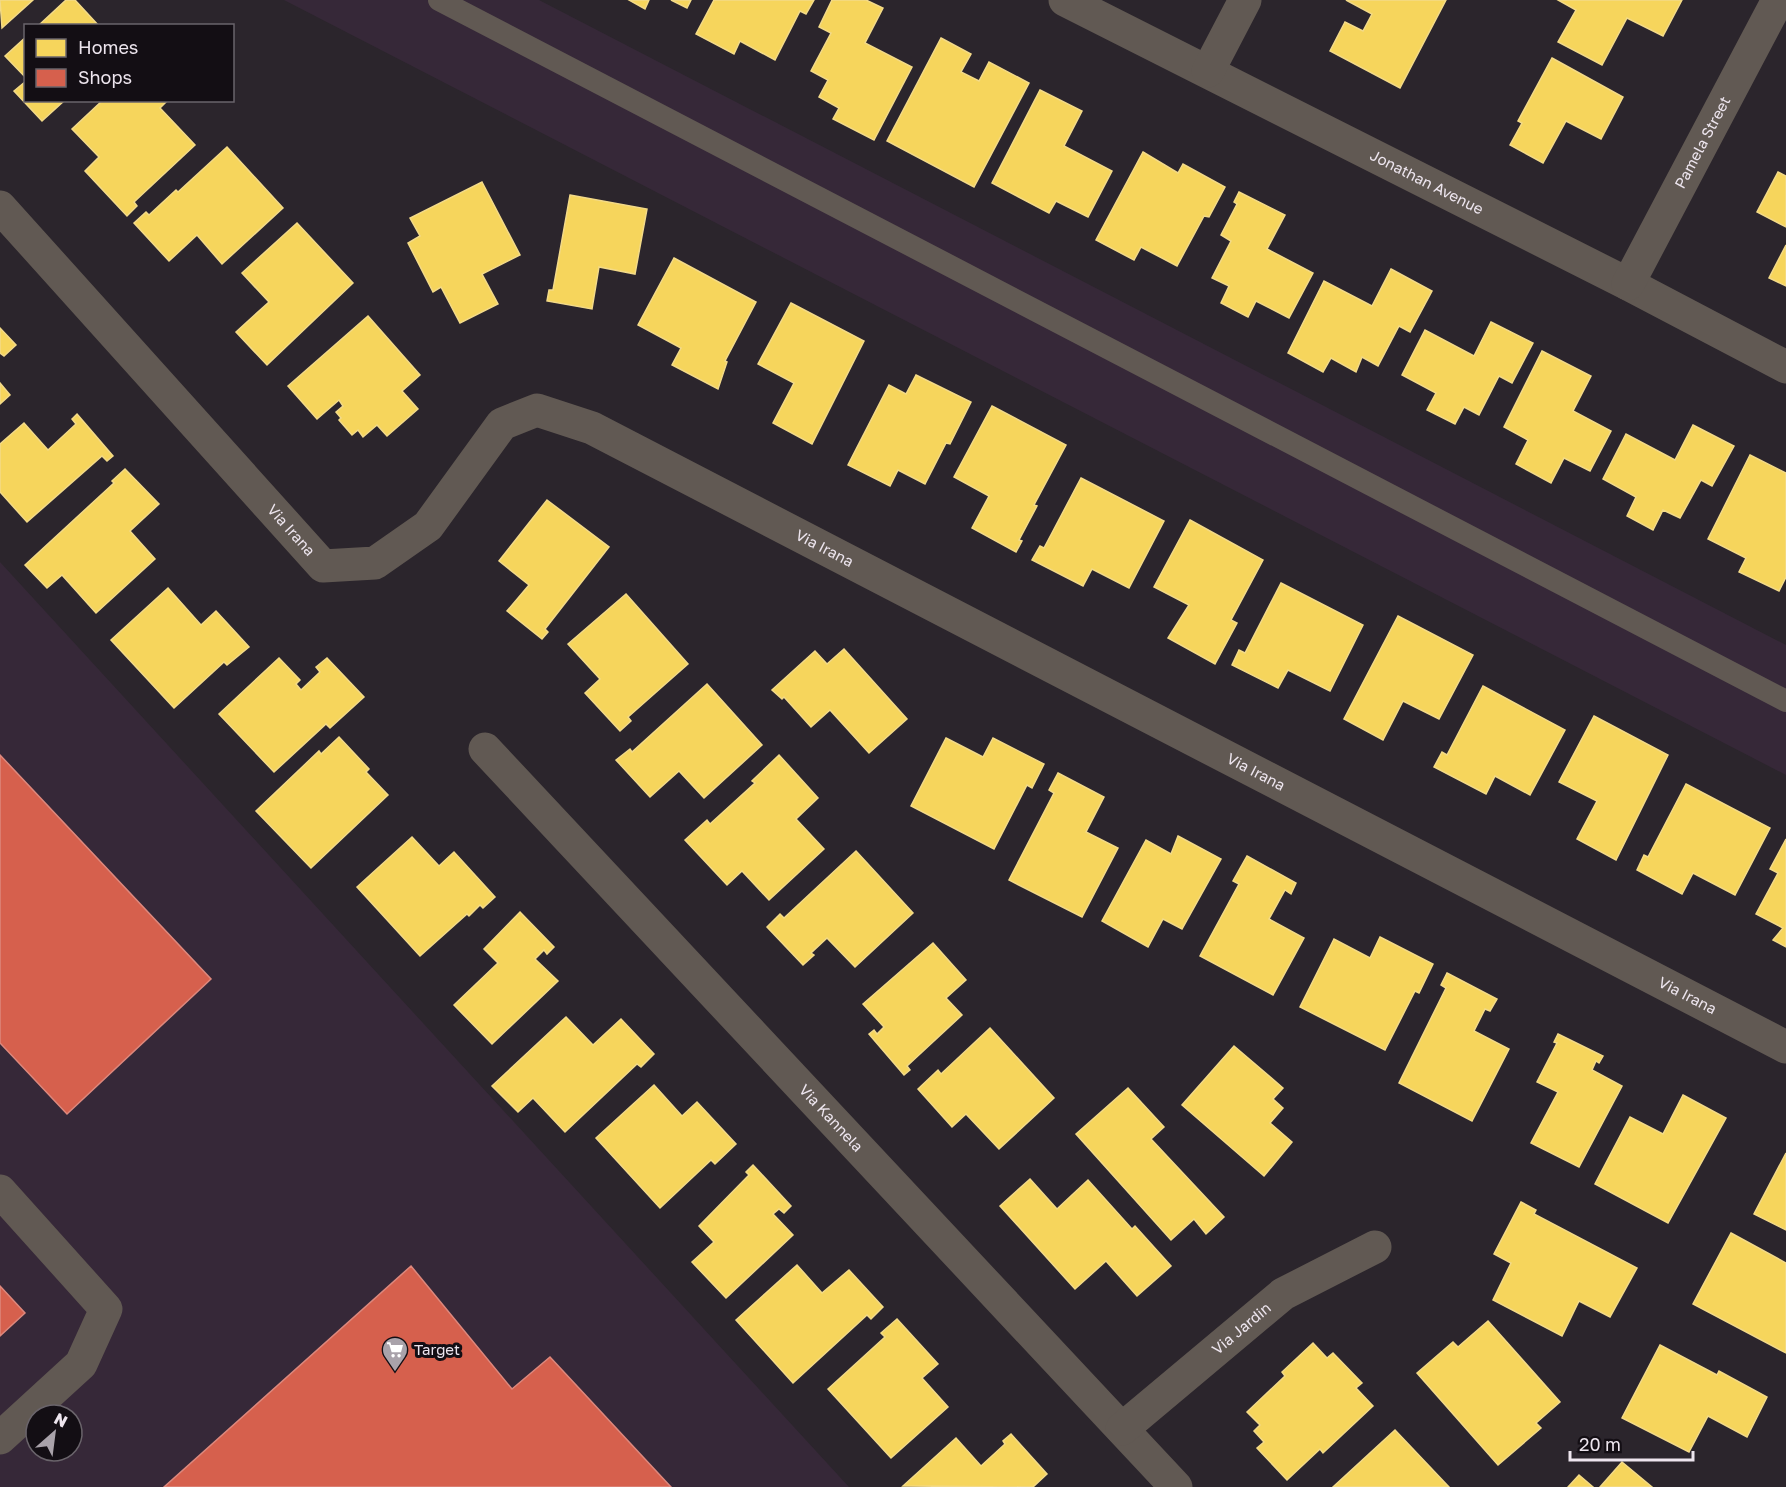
<svg xmlns="http://www.w3.org/2000/svg" width="1786" height="1487" font-family="'Golos Text',sans-serif">
<rect width="100%" height="100%" fill="#2b252c"/>
<!-- built -->
<g fill="#362838" fill-rule="evenodd">
<path d="M 284,0 L 539,0 L 1786,645 L 1786,775 Z"/>
<path d="M 0,562 L 400,998 L 849,1487 L 0,1487 ZM 36,1415 L 72,1415 L 72,1451 L 36,1451 Z"/>
</g>
<!-- homes -->
<g fill="#f6d55c" stroke="#f3da88" stroke-width="1.5">
<path d="M 0,0 L 33,0 L 2,28 Z"/>
<path d="M 66,0 L 75,0 L 99,26 L 38,26 Z"/>
<path d="M 629,0 L 649,0 L 645,9 Z"/>
<path d="M 671,0 L 691,0 L 687,8 Z"/>
<path d="M 714,0 L 814,0 L 806,14 L 800,11 L 775,60 L 740,41 L 734,54 L 696,34 Z"/>
<path d="M 832,0 L 866,0 L 883,8 L 865,43 L 912,67 L 874,140 L 833,119 L 839,108 L 819,97 L 828,80 L 811,71 L 831,33 L 819,27 Z"/>
<path d="M 1346,0 L 1446,0 L 1400,88 L 1330,51 L 1345,22 L 1363,31 L 1372,14 Z"/>
<path d="M 1682,0 L 1663,36 L 1627,18 L 1602,65 L 1558,42 L 1576,10 L 1558,0 Z"/>
<path d="M 26,37 L 26,78 L 5,56 Z"/>
<path d="M 941,38 L 971,54 L 961,72 L 979,81 L 989,62 L 1029,83 L 974,187 L 887,141 Z"/>
<path d="M 1552,58 L 1623,97 L 1601,139 L 1566,121 L 1543,163 L 1510,145 L 1522,123 L 1518,121 Z"/>
<path d="M 26,81 L 26,100 L 65,100 L 42,121 L 14,91 Z"/>
<path d="M 1040,90 L 1082,111 L 1064,146 L 1112,171 L 1088,217 L 1056,201 L 1049,213 L 992,183 Z"/>
<path d="M 103,100 L 168,100 L 160,108 L 195,145 L 134,202 L 137,206 L 127,216 L 85,171 L 99,157 L 72,129 Z"/>
<path d="M 227,147 L 283,208 L 222,264 L 197,235 L 169,261 L 134,223 L 146,212 L 149,215 L 176,190 L 178,192 Z"/>
<path d="M 1143,152 L 1178,173 L 1183,164 L 1225,187 L 1209,217 L 1204,216 L 1177,266 L 1141,247 L 1134,260 L 1096,240 Z"/>
<path d="M 1778,172 L 1786,176 L 1786,227 L 1757,212 Z"/>
<path d="M 482,182 L 520,255 L 482,274 L 498,304 L 460,323 L 441,287 L 433,292 L 408,243 L 420,236 L 410,218 Z"/>
<path d="M 1239,192 L 1285,215 L 1267,249 L 1313,273 L 1289,318 L 1256,301 L 1248,317 L 1221,303 L 1229,286 L 1212,278 L 1231,241 L 1221,235 L 1237,204 L 1234,202 Z"/>
<path d="M 570,195 L 647,209 L 635,274 L 599,267 L 592,309 L 547,301 L 549,290 L 553,290 Z"/>
<path d="M 297,223 L 353,283 L 267,365 L 236,332 L 269,302 L 242,273 Z"/>
<path d="M 1786,245 L 1786,286 L 1769,278 Z"/>
<path d="M 674,258 L 756,302 L 725,361 L 727,362 L 718,389 L 672,365 L 681,348 L 638,325 Z"/>
<path d="M 1391,269 L 1432,291 L 1410,332 L 1399,326 L 1378,366 L 1362,357 L 1356,372 L 1331,358 L 1323,372 L 1288,353 L 1324,281 L 1372,306 Z"/>
<path d="M 791,303 L 864,341 L 812,444 L 773,423 L 794,383 L 758,364 Z"/>
<path d="M 368,316 L 420,375 L 402,391 L 418,409 L 387,436 L 377,425 L 363,437 L 358,430 L 352,435 L 339,420 L 341,418 L 336,412 L 343,406 L 339,400 L 317,419 L 288,386 Z"/>
<path d="M 1491,322 L 1533,343 L 1512,383 L 1499,376 L 1479,415 L 1464,407 L 1455,424 L 1427,410 L 1436,393 L 1402,375 L 1425,330 L 1474,356 Z"/>
<path d="M 0,328 L 16,345 L 4,356 L 0,353 Z"/>
<path d="M 1542,351 L 1591,376 L 1573,411 L 1611,431 L 1590,471 L 1564,458 L 1551,483 L 1516,464 L 1528,440 L 1504,427 Z"/>
<path d="M 916,375 L 971,402 L 950,444 L 946,443 L 925,484 L 898,470 L 890,486 L 848,465 L 889,385 L 906,394 Z"/>
<path d="M 0,383 L 10,395 L 0,404 Z"/>
<path d="M 992,406 L 1066,445 L 1034,505 L 1037,506 L 1019,540 L 1022,541 L 1016,552 L 972,528 L 989,496 L 954,477 Z"/>
<path d="M 77,414 L 113,456 L 107,461 L 102,456 L 27,522 L 0,492 L 0,444 L 24,423 L 48,450 L 76,424 L 72,419 Z"/>
<path d="M 1693,425 L 1734,446 L 1712,486 L 1701,480 L 1680,518 L 1663,510 L 1653,530 L 1627,516 L 1636,497 L 1603,479 L 1626,434 L 1675,460 Z"/>
<path d="M 1750,455 L 1786,473 L 1786,577 L 1779,591 L 1739,572 L 1746,558 L 1708,539 Z"/>
<path d="M 125,469 L 159,504 L 130,531 L 155,559 L 96,613 L 62,575 L 47,588 L 25,565 L 114,483 L 112,481 Z"/>
<path d="M 1081,478 L 1164,521 L 1129,588 L 1092,569 L 1083,586 L 1032,560 L 1040,546 L 1044,548 Z"/>
<path d="M 547,500 L 609,547 L 545,629 L 548,632 L 542,639 L 507,611 L 529,585 L 499,561 Z"/>
<path d="M 1190,520 L 1263,560 L 1231,620 L 1237,623 L 1215,664 L 1168,638 L 1189,605 L 1154,587 Z"/>
<path d="M 1281,583 L 1363,625 L 1330,691 L 1288,670 L 1278,688 L 1232,665 L 1239,650 L 1245,653 Z"/>
<path d="M 168,588 L 201,625 L 216,611 L 249,647 L 227,665 L 224,662 L 174,708 L 111,640 Z"/>
<path d="M 626,594 L 688,664 L 628,717 L 631,721 L 620,731 L 585,693 L 600,679 L 568,644 Z"/>
<path d="M 1398,616 L 1473,655 L 1439,719 L 1403,701 L 1383,740 L 1344,719 Z"/>
<path d="M 844,649 L 907,719 L 869,753 L 830,710 L 811,727 L 784,697 L 782,699 L 772,690 L 815,651 L 827,664 Z"/>
<path d="M 279,658 L 300,680 L 296,684 L 301,690 L 320,672 L 316,667 L 327,658 L 364,697 L 330,728 L 326,724 L 274,772 L 219,714 Z"/>
<path d="M 707,684 L 762,745 L 704,798 L 679,771 L 650,797 L 616,760 L 630,749 L 632,752 Z"/>
<path d="M 1483,686 L 1565,730 L 1530,795 L 1495,776 L 1486,794 L 1434,767 L 1442,752 L 1447,755 Z"/>
<path d="M 1594,716 L 1668,755 L 1616,860 L 1577,839 L 1597,801 L 1559,782 Z"/>
<path d="M 339,737 L 369,769 L 366,772 L 388,795 L 311,868 L 256,811 L 319,751 L 321,754 Z"/>
<path d="M 946,738 L 983,757 L 993,738 L 1044,764 L 1032,788 L 1027,785 L 994,849 L 911,806 Z"/>
<path d="M 779,755 L 818,798 L 796,819 L 824,849 L 769,900 L 742,871 L 727,885 L 685,840 L 707,820 L 710,824 L 755,783 L 752,781 Z"/>
<path d="M 1058,773 L 1104,797 L 1086,832 L 1118,848 L 1082,917 L 1009,880 L 1054,793 L 1049,790 Z"/>
<path d="M 1686,784 L 1770,828 L 1735,895 L 1693,873 L 1682,894 L 1637,870 L 1644,855 L 1648,857 Z"/>
<path d="M 1178,836 L 1221,859 L 1182,929 L 1163,919 L 1148,947 L 1102,921 L 1146,840 L 1171,854 Z"/>
<path d="M 412,837 L 439,866 L 454,852 L 495,897 L 483,908 L 480,905 L 469,916 L 467,914 L 420,956 L 357,887 Z"/>
<path d="M 1786,839 L 1786,947 L 1773,940 L 1783,928 L 1756,914 L 1778,873 L 1770,869 Z"/>
<path d="M 856,851 L 913,913 L 855,967 L 827,938 L 811,953 L 814,955 L 803,965 L 767,927 L 780,914 L 784,918 Z"/>
<path d="M 1247,856 L 1296,883 L 1291,894 L 1285,890 L 1269,919 L 1304,938 L 1273,995 L 1200,956 L 1239,884 L 1233,881 Z"/>
<path d="M 520,912 L 554,947 L 547,954 L 544,950 L 535,959 L 558,981 L 492,1044 L 454,1005 L 498,963 L 484,949 Z"/>
<path d="M 1380,937 L 1433,964 L 1419,993 L 1415,991 L 1385,1050 L 1300,1007 L 1334,939 L 1370,958 Z"/>
<path d="M 933,943 L 966,980 L 946,998 L 962,1015 L 907,1066 L 910,1070 L 904,1075 L 869,1034 L 874,1030 L 877,1034 L 884,1027 L 863,1004 Z"/>
<path d="M 1447,973 L 1497,999 L 1490,1011 L 1485,1009 L 1474,1031 L 1509,1049 L 1472,1121 L 1399,1083 L 1446,988 L 1441,985 Z"/>
<path d="M 566,1017 L 593,1045 L 621,1019 L 654,1054 L 641,1067 L 637,1064 L 565,1132 L 533,1098 L 518,1112 L 492,1086 Z"/>
<path d="M 990,1028 L 1054,1098 L 999,1149 L 966,1114 L 952,1127 L 918,1089 L 938,1070 L 941,1074 Z"/>
<path d="M 1558,1034 L 1603,1056 L 1599,1063 L 1596,1061 L 1592,1070 L 1622,1086 L 1579,1167 L 1531,1143 L 1558,1092 L 1537,1082 L 1557,1043 L 1554,1042 Z"/>
<path d="M 1234,1046 L 1283,1088 L 1273,1099 L 1283,1108 L 1270,1123 L 1292,1142 L 1264,1176 L 1182,1105 Z"/>
<path d="M 654,1085 L 682,1116 L 697,1102 L 736,1144 L 715,1164 L 711,1160 L 660,1208 L 596,1138 Z"/>
<path d="M 1128,1088 L 1164,1127 L 1151,1139 L 1224,1217 L 1206,1234 L 1194,1219 L 1171,1240 L 1076,1134 Z"/>
<path d="M 1683,1095 L 1726,1118 L 1668,1223 L 1595,1184 L 1630,1117 L 1663,1134 Z"/>
<path d="M 1786,1153 L 1786,1230 L 1754,1214 Z"/>
<path d="M 753,1165 L 791,1206 L 784,1213 L 779,1209 L 773,1214 L 793,1235 L 726,1298 L 692,1262 L 714,1242 L 699,1226 L 749,1175 L 746,1172 Z"/>
<path d="M 1030,1179 L 1057,1209 L 1088,1180 L 1132,1229 L 1135,1226 L 1171,1266 L 1137,1296 L 1106,1261 L 1075,1289 L 1000,1206 Z"/>
<path d="M 1521,1202 L 1536,1210 L 1534,1214 L 1637,1268 L 1610,1317 L 1579,1301 L 1562,1336 L 1493,1300 L 1511,1263 L 1494,1254 Z"/>
<path d="M 1731,1233 L 1786,1263 L 1786,1353 L 1693,1304 Z"/>
<path d="M 797,1265 L 822,1293 L 849,1270 L 883,1307 L 871,1319 L 867,1315 L 793,1383 L 736,1320 Z"/>
<path d="M 897,1319 L 938,1364 L 922,1378 L 948,1407 L 891,1458 L 828,1389 L 885,1337 L 881,1333 Z"/>
<path d="M 1488,1321 L 1560,1402 L 1536,1423 L 1541,1428 L 1498,1465 L 1417,1373 L 1453,1342 L 1458,1347 Z"/>
<path d="M 1313,1343 L 1327,1358 L 1333,1353 L 1362,1383 L 1356,1388 L 1373,1406 L 1323,1453 L 1320,1449 L 1287,1480 L 1257,1448 L 1264,1442 L 1254,1431 L 1260,1425 L 1247,1412 L 1285,1376 L 1282,1372 Z"/>
<path d="M 1660,1345 L 1717,1375 L 1719,1371 L 1767,1397 L 1747,1437 L 1708,1416 L 1689,1452 L 1622,1418 Z"/>
<path d="M 1395,1430 L 1449,1487 L 1333,1487 Z"/>
<path d="M 1011,1434 L 1047,1474 L 1033,1487 L 903,1486 L 956,1438 L 981,1466 L 1005,1444 L 1003,1441 Z"/>
<path d="M 1622,1462 L 1652,1487 L 1600,1487 Z"/>
<path d="M 1579,1475 L 1593,1487 L 1568,1487 Z"/>
</g>
<!-- shops -->
<g fill="#d6604d" stroke="#dd887d" stroke-width="1.5">
<path d="M 0,755 L 211,979 L 67,1114 L 0,1043 Z"/>
<path d="M 411,1266 L 512,1389 L 550,1357 L 671,1487 L 164,1487 Z"/>
<path d="M 0,1286 L 25,1313 L 0,1336 Z"/>
</g>
<g fill="none" stroke-linecap="round" stroke-linejoin="round">
<!-- lane -->
<path stroke="#615953" stroke-width="22" d="M 439,0 L 1786,701"/>
<!-- street -->
<g stroke="#615953" stroke-width="33">
<path id="s1" d="M 1065,0 L 1628,284 L 1786,367"/>
<path d="M 1208,71 L 1245,0"/>
<path id="s2" d="M 0,207 L 323,566 L 375,563 L 428,526 L 502,424 L 537,410 L 592,428 L 1786,1047"/>
<path id="s3" d="M 1628,284 L 1778,0"/>
<path id="s4" d="M 485,749 L 1176,1487"/>
<path d="M 0,1191 L 106,1309 L 81,1364 L 0,1438"/>
<path id="s5" d="M 1122,1429 L 1283,1294 L 1375,1247"/>
</g>
</g>
<!-- icons -->
<defs>
<symbol id="supermarket-pin" viewBox="-11 -11 22 30"><path d="M0 17L-7.5 6A9.5 9.5 0 1 1 7.5 6Z" fill="#a9a2aa" stroke="#130e14"/><path d="M-6-5.5h2.5l.6 2H6L4.5 2H-2.5L-4.4-4H-6ZM-1.5 3.2a1.3 1.3 0 1 0 .1 0ZM3 3.2a1.3 1.3 0 1 0 .1 0Z" fill="#fff"/></symbol>
</defs>
<g fill-rule="evenodd">
<use href="#supermarket-pin" x="380" y="1335" width="30" height="40"/>
</g>
<g text-anchor="middle" stroke-width="6" stroke-linejoin="round" paint-order="stroke">
<!-- street labels -->
<g font-size="15" fill="#ede5ee" stroke="#130e14">
<text dy="5" stroke="none"><textPath href="#s3" startOffset="160">Pamela Street</textPath></text>
<text dy="5" stroke="none"><textPath href="#s1" startOffset="405">Jonathan Avenue</textPath></text>
<text dy="5" stroke="none"><textPath href="#s2" startOffset="435">Via Irana</textPath></text>
<text dy="5" stroke="none"><textPath href="#s2" startOffset="1083">Via Irana</textPath></text>
<text dy="5" stroke="none"><textPath href="#s2" startOffset="1569">Via Irana</textPath></text>
<text dy="5" stroke="none"><textPath href="#s2" startOffset="2055">Via Irana</textPath></text>
<text dy="5" stroke="none"><textPath href="#s4" startOffset="506">Via Kannela</textPath></text>
<text dy="5" stroke="none"><textPath href="#s5" startOffset="156">Via Jardin</textPath></text>
</g>
<!-- poi labels -->
<g font-size="15" fill="#ede5ee" stroke="#130e14" text-anchor="start">
<text x="414" y="1355">Target</text>
</g>
</g>
<!-- legend -->
<rect x="24" y="24" width="210" height="78" fill="#130e14" stroke="#6a646b" stroke-width="1.5"/>
<rect x="36" y="39" width="30" height="18" fill="#f6d55c" stroke="#6a646b" stroke-width="1.5"/>
<text x="78" y="54" font-size="18" fill="#ede5ee">Homes</text>
<rect x="36" y="69" width="30" height="18" fill="#d6604d" stroke="#6a646b" stroke-width="1.5"/>
<text x="78" y="84" font-size="18" fill="#ede5ee">Shops</text>
<!-- north arrow -->
<g transform="translate(54 1433) rotate(28)"><circle r="28" fill="#130e14" stroke="#6a646b" stroke-width="1.5"/>
<path d="M0-4.5L10 22L0 15L-10 22Z" fill="#a9a2aa"/>
<text y="-9" font-size="16" font-weight="bold" text-anchor="middle" fill="#ede5ee">N</text>
</g>
<!-- scale -->
<path d="M1570 1451v9h123v-9" fill="none" stroke="#ede5ee" stroke-width="3"/>
<text x="1579" y="1451" font-size="18" fill="#ede5ee" stroke="#130e14" stroke-width="4.5" paint-order="stroke">20 m</text>
</svg>
